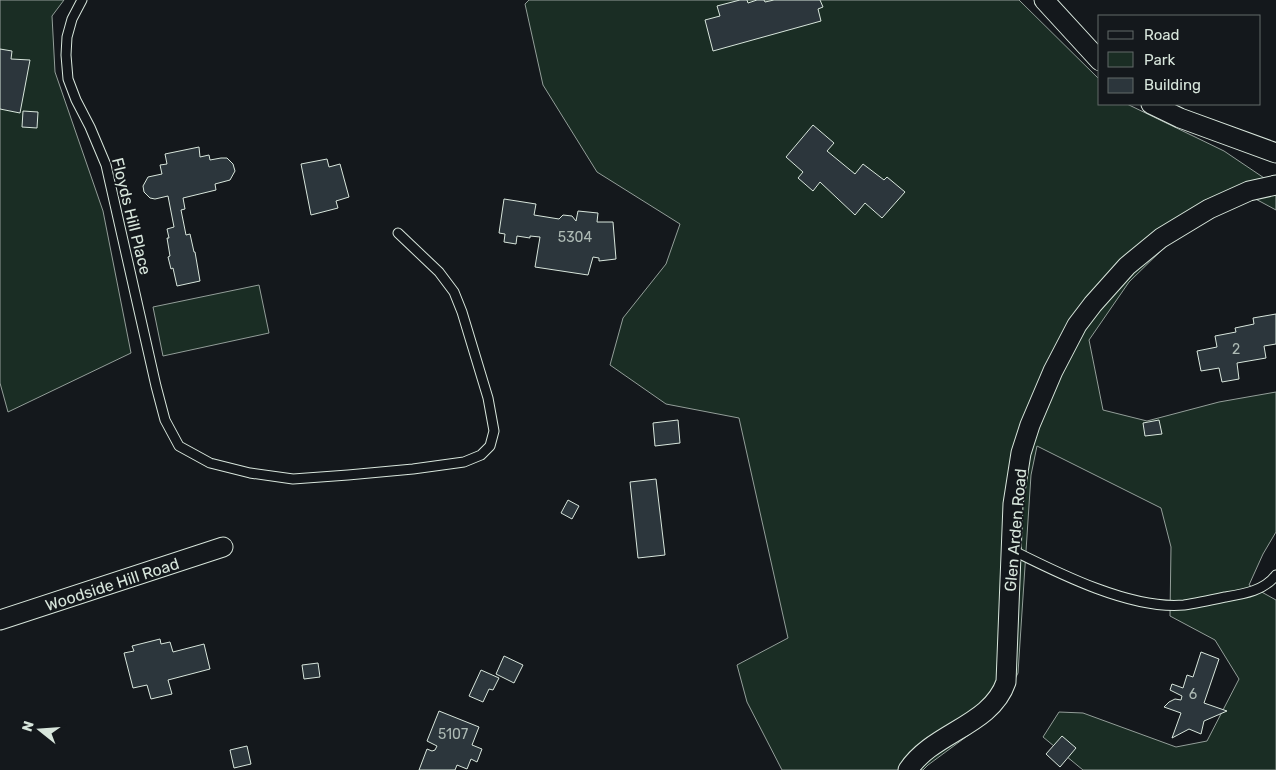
<svg xmlns="http://www.w3.org/2000/svg" width="1276" height="770" font-family="Rubik,sans-serif">
<rect width="100%" height="100%" fill="#14181c"/>
<!-- green -->
<g fill="#1a2d24" stroke="#939e99">
<path d="M 0,0 L 64,0 L 52,16 L 55,72 L 103,211 L 131,353 L 8,412 L 0,383 Z"/>
<path d="M 529,0 L 1019,0 L 1100,80 L 1100,104 L 1127,104 L 1224,151 L 1276,186 L 1276,210 L 1250,196 L 1171,241 L 1129,282 L 1089,340 L 1103,410 L 1147,421 L 1219,402 L 1276,392 L 1276,532 L 1263,554 L 1249,585 L 1276,600 L 1276,770 L 1083,770 L 1043,737 L 1059,712 L 1083,713 L 1176,747 L 1207,741 L 1239,679 L 1215,640 L 1170,616 L 1171,547 L 1161,508 L 1037,446 L 1031,475 L 1018,673 L 997,714 L 928,765 L 923,770 L 782,770 L 747,702 L 737,665 L 788,638 L 739,418 L 666,404 L 610,365 L 623,318 L 666,264 L 680,224 L 597,172 L 543,85 L 525,4 Z"/>
<path d="M 259,285 L 269,333 L 163,356 L 153,307 Z"/>
</g>
<!-- building -->
<g fill="#2c363c" stroke="#d8e6dc">
<path d="M 740,0 L 747,0 L 748,3 L 757,0 L 764,0 L 765,2 L 774,0 L 820,0 L 823,7 L 818,9 L 821,21 L 713,51 L 705,20 L 720,16 L 717,6 Z"/>
<path d="M 0,49 L 12,51 L 11,59 L 30,60 L 20,113 L 0,109 Z"/>
<path d="M 23,111 L 38,112 L 37,128 L 22,127 Z"/>
<path d="M 813,125 L 834,143 L 827,151 L 855,174 L 863,164 L 884,180 L 887,177 L 905,192 L 882,218 L 865,203 L 855,215 L 820,182 L 813,191 L 798,178 L 803,172 L 786,157 Z"/>
<path d="M 199,147 L 200,157 L 209,155 L 210,160 L 221,158 L 227,158 L 233,164 L 235,171 L 230,180 L 215,184 L 216,190 L 183,198 L 185,209 L 181,210 L 186,235 L 190,234 L 194,252 L 195,252 L 200,281 L 177,286 L 173,268 L 171,269 L 168,257 L 170,256 L 167,238 L 169,238 L 167,229 L 174,227 L 168,196 L 155,199 L 150,198 L 144,192 L 143,186 L 148,177 L 162,174 L 160,165 L 167,164 L 165,154 Z"/>
<path d="M 327,159 L 329,167 L 340,164 L 349,197 L 336,201 L 338,208 L 311,215 L 301,164 Z"/>
<path d="M 504,199 L 536,204 L 534,215 L 559,219 L 563,215 L 572,216 L 576,221 L 578,211 L 598,213 L 597,222 L 613,222 L 616,259 L 599,261 L 599,258 L 593,257 L 588,275 L 535,267 L 540,237 L 530,236 L 530,238 L 517,236 L 516,244 L 504,242 L 505,234 L 499,233 Z"/>
<path d="M 1276,314 L 1276,344 L 1264,346 L 1266,358 L 1237,363 L 1239,379 L 1222,382 L 1219,368 L 1201,371 L 1197,351 L 1217,347 L 1215,336 L 1236,332 L 1235,328 L 1254,324 L 1253,318 Z"/>
<path d="M 678,420 L 680,443 L 655,446 L 653,423 Z"/>
<path d="M 1159,420 L 1162,434 L 1145,436 L 1143,423 Z"/>
<path d="M 656,479 L 665,555 L 638,558 L 630,482 Z"/>
<path d="M 568,500 L 579,506 L 572,519 L 561,513 Z"/>
<path d="M 160,639 L 161,644 L 170,642 L 173,652 L 204,644 L 210,669 L 168,680 L 172,694 L 151,699 L 147,685 L 133,688 L 124,653 L 134,651 L 132,646 Z"/>
<path d="M 1201,652 L 1219,659 L 1204,703 L 1227,711 L 1204,721 L 1201,734 L 1189,729 L 1172,738 L 1181,713 L 1164,707 L 1169,702 L 1175,699 L 1181,700 L 1182,696 L 1170,690 L 1172,684 L 1183,688 L 1187,675 L 1193,677 Z"/>
<path d="M 504,656 L 523,665 L 514,683 L 496,674 Z"/>
<path d="M 318,663 L 320,677 L 304,679 L 302,665 Z"/>
<path d="M 481,670 L 499,678 L 493,690 L 489,689 L 483,702 L 469,696 Z"/>
<path d="M 439,711 L 479,727 L 472,745 L 482,749 L 477,762 L 471,759 L 467,769 L 457,765 L 455,770 L 419,770 L 427,749 L 432,751 L 435,750 L 437,746 L 427,741 Z"/>
<path d="M 1062,736 L 1076,748 L 1060,767 L 1046,754 Z"/>
<path d="M 247,746 L 251,764 L 234,768 L 230,750 Z"/>
</g>
<g fill="none" stroke-linecap="round" stroke-linejoin="round">
<defs>
<g id="service">
<path d="M 82,0 L 72,19 L 67,37 L 66,55 L 68,79 L 76,100 L 90,127 L 106,165 L 156,386 L 165,420 L 179,446 L 210,463 L 250,473 L 293,479 L 348,475 L 413,469 L 464,462 L 481,455 L 490,446 L 494,431 L 488,398 L 462,312 L 454,292 L 439,272 L 398,233"/>
<path d="M 1012,550 C 1058,573 1131,610 1184,605 C 1197,603 1211,600 1225,597 C 1243,594 1264,591 1276,575"/>
</g>
<g id="minor">
<path d="M 1044,0 L 1100,61"/>
<path d="M 1151,104 L 1180,118 L 1276,153"/>
<path d="M 0,620 L 223,547"/>
<path d="M 908,770 C 933,732 991,726 1006,682 L 1013,504 L 1021,453 L 1030,425 L 1053,371 L 1077,325 L 1093,304 L 1127,266 L 1161,238 L 1209,209 L 1249,191 L 1276,185"/>
</g>
</defs>
<!-- service casing -->
<use href="#service" stroke="#d8e6dc" stroke-width="11"/>
<!-- minor casing -->
<use href="#minor" stroke="#d8e6dc" stroke-width="21"/>
<!-- service -->
<use href="#service" stroke="#14181c" stroke-width="9"/>
<!-- minor -->
<use href="#minor" stroke="#14181c" stroke-width="19"/>
</g>
<g text-anchor="middle" stroke-width="4" stroke-linejoin="round" paint-order="stroke">
<!-- number labels -->
<g font-size="14" fill="#adbab4">
<text x="575" y="242">5304</text>
<text x="1236" y="354">2</text>
<text x="1193" y="699">6</text>
<text x="453" y="739">5107</text>
</g>
<!-- street labels -->
<g font-size="16" fill="#d8e6dc" stroke="#14181c">
<text transform="translate(132 216) rotate(76)" y="6">Floyds Hill Place</text>
<text transform="translate(1015 530) rotate(-85)" y="6">Glen Arden Road</text>
<text transform="translate(112 584) rotate(-18)" y="6">Woodside Hill Road</text>
</g>
</g>
<!-- legend -->
<rect x="1098" y="15" width="162" height="90" fill="#14181c" stroke="#626a69"/>
<rect x="1108" y="31" width="25" height="8" fill="#14181c" stroke="#626a69"/>
<text x="1144" y="40" font-size="15" fill="#d8e6dc">Road</text>
<rect x="1108" y="52" width="25" height="15" fill="#1a2d24" stroke="#626a69"/>
<text x="1144" y="65" font-size="15" fill="#d8e6dc">Park</text>
<rect x="1108" y="78" width="25" height="15" fill="#2c363c" stroke="#626a69"/>
<text x="1144" y="90" font-size="15" fill="#d8e6dc">Building</text>
<!-- north arrow -->
<g transform="translate(40 730) rotate(287)" stroke="#14181c" stroke-width="4" paint-order="stroke">
<path d="M0-4L9 19L0 12L-9 19Z" fill="#d8e6dc"/>
<text y="-8" font-size="14" font-weight="bold" text-anchor="middle" fill="#d8e6dc">N</text>
</g>
</svg>
